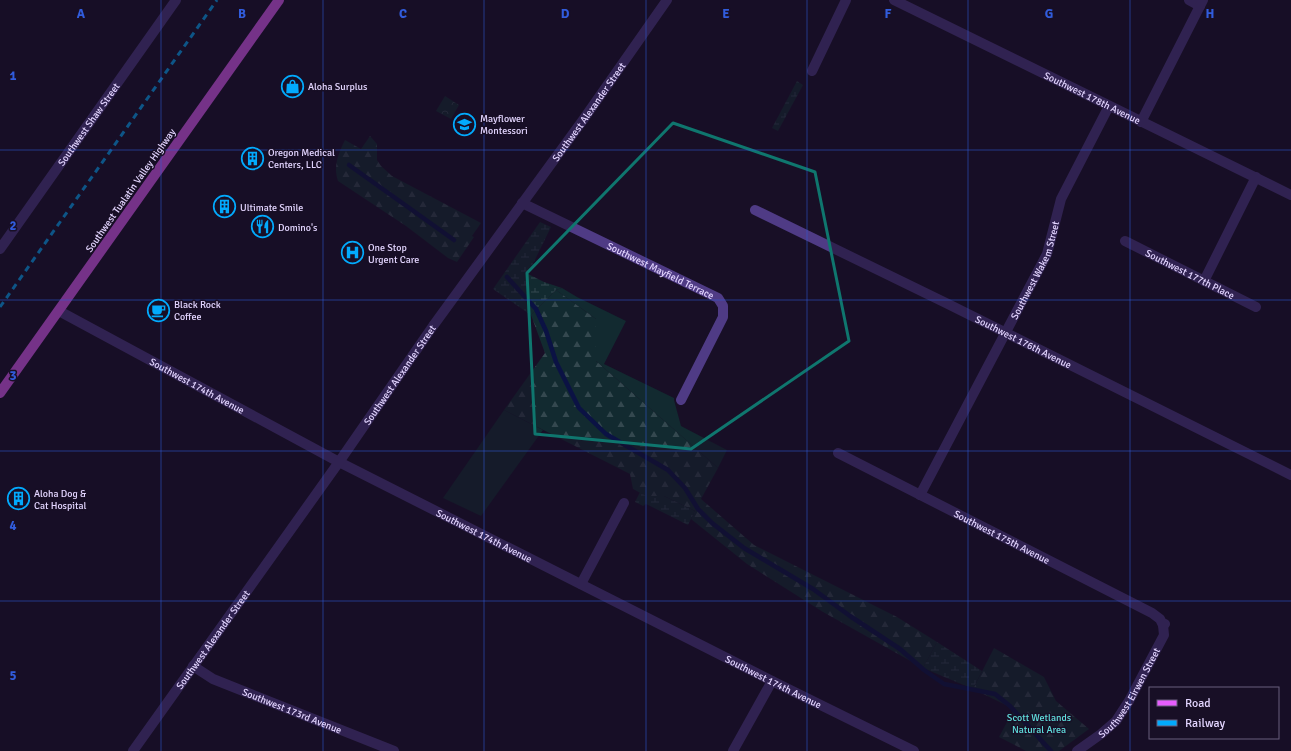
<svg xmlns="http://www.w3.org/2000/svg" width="1291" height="751" font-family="Signika,sans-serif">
<defs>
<pattern id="forest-firs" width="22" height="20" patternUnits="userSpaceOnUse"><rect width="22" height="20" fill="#122a30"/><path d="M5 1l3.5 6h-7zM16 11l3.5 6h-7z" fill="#34484f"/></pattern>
<pattern id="wetland-marsh" width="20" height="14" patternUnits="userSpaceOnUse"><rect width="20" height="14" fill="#122a30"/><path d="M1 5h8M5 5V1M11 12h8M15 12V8" fill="none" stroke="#34484f"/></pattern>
<pattern id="park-crowns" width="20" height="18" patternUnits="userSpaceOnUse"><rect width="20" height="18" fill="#122a30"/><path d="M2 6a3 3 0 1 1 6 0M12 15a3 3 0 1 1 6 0" fill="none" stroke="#34484f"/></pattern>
</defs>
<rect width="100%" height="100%" fill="#180f26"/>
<!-- grass -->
<g fill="#122a30">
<path d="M 562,288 L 577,297 L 626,321 L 604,364 L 674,398 L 674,400 L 681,426 L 727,450 L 718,468 L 596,361 L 596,319 L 556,290 Z"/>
<path d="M 504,410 L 543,430 L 481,516 L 443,498 Z"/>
</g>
<!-- forest -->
<g fill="url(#forest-firs)">
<path d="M 370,136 L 377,144 L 377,160 L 381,166 L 392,176 L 481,223 L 472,236 L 474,237 L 457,262 L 448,258 L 406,226 L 338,181 C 333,167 338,154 345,140 L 361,149 Z"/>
<path d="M 556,290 L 596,319 L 596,361 L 718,468 L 701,499 L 754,545 L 897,617 L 937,642 L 923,668 L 823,612 L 747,564 L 691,519 L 695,511 L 664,496 L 646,496 L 633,489 L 630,474 L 504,410 L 545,353 L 531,315 Z"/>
<path d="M 994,648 L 1044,677 L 1056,701 L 1089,729 L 1059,751 L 1026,751 L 999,737 L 1014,709 L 973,689 Z"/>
</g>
<!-- wetland -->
<g fill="url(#wetland-marsh)">
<path d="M 797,81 L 803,85 L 778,131 L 772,128 Z"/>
<path d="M 540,222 L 551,227 L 528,274 L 544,282 L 562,288 L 556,290 L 531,315 L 493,289 Z"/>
<path d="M 640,492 L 646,496 L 664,496 L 695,511 L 688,525 L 646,504 L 643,506 L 635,502 Z"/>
<path d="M 937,642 L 982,671 L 973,689 L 923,668 Z"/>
</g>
<!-- park -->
<path fill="url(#park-crowns)" d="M 445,96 L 459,105 L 451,119 L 436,111 Z"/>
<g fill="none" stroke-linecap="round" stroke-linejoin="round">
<!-- stream -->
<g stroke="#0b1244" stroke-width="4.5">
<path d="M 349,165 L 454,240"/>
<path d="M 507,277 L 536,309 L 546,331 L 556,362 L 579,408 L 606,434 L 668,470 L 685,488 L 698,509 L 712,523 L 744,548 L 813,589 L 850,616 L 900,649 L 924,670 L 944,684 L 995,694 L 1010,706 L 1051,751"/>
</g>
<!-- minor -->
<g stroke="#4f3b85" stroke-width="10">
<path id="s1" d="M 894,0 L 1291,195"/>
<path d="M 1189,0 L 1200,6"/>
<path d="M 812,71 L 846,0"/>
<path d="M 1141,122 L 1203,0"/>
<path id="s2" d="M 522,203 L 718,298 L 723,306 L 723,317 L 681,400"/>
<path id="s3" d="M 755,210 L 948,304 L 1291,475"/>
<path id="s4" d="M 1125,241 L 1256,307"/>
<path id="s5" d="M 0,249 L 176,0"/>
<path d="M 1204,281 L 1256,177"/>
<path id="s6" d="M 59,311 L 339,462 L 772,681 L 914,751"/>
<path id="s7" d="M 838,453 L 1152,613 L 1160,619 L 1163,625"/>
<path id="s8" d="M 920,495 L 1047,254 L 1061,199 L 1109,106"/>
<path d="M 581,584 L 624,503"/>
<path id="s9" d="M 193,666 L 213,679 L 394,751"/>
<path id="s10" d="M 133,751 L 339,462 L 433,326 L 583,120 L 667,0"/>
<path d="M 733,751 L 772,681"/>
<path id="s11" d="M 1077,751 L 1101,734 L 1116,721 L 1129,701 L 1164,635 L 1163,625 L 1165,624"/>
</g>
<!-- primary -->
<path stroke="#e75dfe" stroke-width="10" d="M 0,393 L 279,0"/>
<!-- rail -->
<path stroke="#02aafd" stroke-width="3" stroke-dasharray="6 5" stroke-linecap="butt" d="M 0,307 L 217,0"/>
</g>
<!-- marked area -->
<path d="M0 0H1291V751H0ZM 673,123 L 815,172 L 849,341 L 691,449 L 535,434 L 527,273 Z" fill="#180f26" fill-opacity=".55" fill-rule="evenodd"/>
<path fill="none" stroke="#0f766e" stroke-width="3" stroke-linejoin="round" d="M 673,123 L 815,172 L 849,341 L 691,449 L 535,434 L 527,273 Z"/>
<!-- grid -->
<path fill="none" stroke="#315cdc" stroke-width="1" stroke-opacity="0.55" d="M 161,0 L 161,751M 323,0 L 323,751M 484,0 L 484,751M 646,0 L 646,751M 807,0 L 807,751M 968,0 L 968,751M 1130,0 L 1130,751M 0,150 L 1291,150M 0,300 L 1291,300M 0,451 L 1291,451M 0,601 L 1291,601"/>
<!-- icons -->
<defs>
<symbol id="shop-ring" viewBox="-11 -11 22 22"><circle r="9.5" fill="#180f26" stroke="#02aafd" stroke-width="1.5"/><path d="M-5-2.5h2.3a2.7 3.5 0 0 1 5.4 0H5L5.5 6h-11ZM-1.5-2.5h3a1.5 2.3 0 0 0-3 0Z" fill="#02aafd"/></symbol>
<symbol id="school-ring" viewBox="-11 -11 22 22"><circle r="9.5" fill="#180f26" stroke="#02aafd" stroke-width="1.5"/><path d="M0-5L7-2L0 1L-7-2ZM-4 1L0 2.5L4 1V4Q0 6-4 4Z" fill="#02aafd"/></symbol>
<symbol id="building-ring" viewBox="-11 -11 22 22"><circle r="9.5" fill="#180f26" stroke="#02aafd" stroke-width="1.5"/><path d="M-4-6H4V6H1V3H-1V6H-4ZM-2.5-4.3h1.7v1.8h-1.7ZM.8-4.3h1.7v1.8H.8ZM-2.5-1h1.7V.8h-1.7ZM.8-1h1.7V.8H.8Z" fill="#02aafd"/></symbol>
<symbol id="restaurant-ring" viewBox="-11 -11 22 22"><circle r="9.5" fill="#180f26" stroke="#02aafd" stroke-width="1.5"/><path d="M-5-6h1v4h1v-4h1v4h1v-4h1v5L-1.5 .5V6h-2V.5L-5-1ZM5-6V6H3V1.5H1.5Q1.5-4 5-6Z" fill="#02aafd"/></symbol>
<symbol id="hospital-ring" viewBox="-11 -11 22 22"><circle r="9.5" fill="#180f26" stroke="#02aafd" stroke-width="1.5"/><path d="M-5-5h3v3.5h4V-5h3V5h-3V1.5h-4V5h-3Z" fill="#02aafd"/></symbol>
<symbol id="cafe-ring" viewBox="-11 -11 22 22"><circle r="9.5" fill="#180f26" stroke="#02aafd" stroke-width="1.5"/><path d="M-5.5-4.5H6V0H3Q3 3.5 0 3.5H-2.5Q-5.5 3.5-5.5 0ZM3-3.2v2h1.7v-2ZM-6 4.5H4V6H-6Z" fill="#02aafd"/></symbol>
</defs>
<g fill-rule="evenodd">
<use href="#shop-ring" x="280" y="74" width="25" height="25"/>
<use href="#school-ring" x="452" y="112" width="25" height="25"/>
<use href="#building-ring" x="240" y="146" width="25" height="25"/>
<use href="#building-ring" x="212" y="194" width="25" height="25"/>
<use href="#restaurant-ring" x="250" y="214" width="25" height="25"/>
<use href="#hospital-ring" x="340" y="240" width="25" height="25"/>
<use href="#cafe-ring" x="146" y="298" width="25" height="25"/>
<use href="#building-ring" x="6" y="486" width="25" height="25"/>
</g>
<g text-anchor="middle" stroke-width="3" stroke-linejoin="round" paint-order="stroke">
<!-- poi labels -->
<g font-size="10" fill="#e3d5ff" stroke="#180f26" text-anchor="start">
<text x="308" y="90">Aloha Surplus</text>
<text x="480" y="122">Mayflower<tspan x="480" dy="12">Montessori</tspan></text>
<text x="268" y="156">Oregon Medical<tspan x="268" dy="12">Centers, LLC</tspan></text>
<text x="240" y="211">Ultimate Smile</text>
<text x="278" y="231">Domino's</text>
<text x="368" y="251">One Stop<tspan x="368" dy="12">Urgent Care</tspan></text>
<text x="174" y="308">Black Rock<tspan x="174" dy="12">Coffee</tspan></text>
<text x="34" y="497">Aloha Dog &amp;<tspan x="34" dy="12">Cat Hospital</tspan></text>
</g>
<!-- street labels -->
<g font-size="10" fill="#e3d5ff" stroke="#180f26">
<text dy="4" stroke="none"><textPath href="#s1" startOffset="221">Southwest 178th Avenue</textPath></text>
<text dy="4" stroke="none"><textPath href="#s10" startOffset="785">Southwest Alexander Street</textPath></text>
<text dy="4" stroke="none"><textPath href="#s5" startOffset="153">Southwest Shaw Street</textPath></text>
<text transform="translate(130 190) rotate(-55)" y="4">Southwest Tualatin Valley Highway</text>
<text dy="4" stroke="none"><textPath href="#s2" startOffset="154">Southwest Mayfield Terrace</textPath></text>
<text dy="4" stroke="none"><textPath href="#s8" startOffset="253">Southwest Wakem Street</textPath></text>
<text dy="4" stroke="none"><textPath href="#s4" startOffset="73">Southwest 177th Place</textPath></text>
<text dy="4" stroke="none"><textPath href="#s3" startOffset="299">Southwest 176th Avenue</textPath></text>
<text dy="4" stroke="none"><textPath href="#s10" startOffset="461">Southwest Alexander Street</textPath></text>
<text dy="4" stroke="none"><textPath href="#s6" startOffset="157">Southwest 174th Avenue</textPath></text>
<text dy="4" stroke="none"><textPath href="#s6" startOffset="481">Southwest 174th Avenue</textPath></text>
<text dy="4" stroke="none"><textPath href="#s7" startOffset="184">Southwest 175th Avenue</textPath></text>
<text dy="4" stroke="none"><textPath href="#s10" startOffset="137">Southwest Alexander Street</textPath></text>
<text dy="4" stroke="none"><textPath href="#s6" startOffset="805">Southwest 174th Avenue</textPath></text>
<text dy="4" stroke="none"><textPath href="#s11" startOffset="80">Southwest Eirwen Street</textPath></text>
<text dy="4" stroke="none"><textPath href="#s9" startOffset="109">Southwest 173rd Avenue</textPath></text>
</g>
<!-- park labels -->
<g font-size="10" fill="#60dfdd" stroke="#180f26">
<text x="1039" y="721">Scott Wetlands<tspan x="1039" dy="12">Natural Area</tspan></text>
</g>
</g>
<g font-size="13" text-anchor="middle" font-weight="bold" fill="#315cdc" stroke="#180f26" stroke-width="3" stroke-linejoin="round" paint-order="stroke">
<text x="81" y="18">A</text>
<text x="242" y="18">B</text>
<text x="403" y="18">C</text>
<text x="565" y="18">D</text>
<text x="726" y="18">E</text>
<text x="888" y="18">F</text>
<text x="1049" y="18">G</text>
<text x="1210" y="18">H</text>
<text x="13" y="80">1</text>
<text x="13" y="230">2</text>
<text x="13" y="380">3</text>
<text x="13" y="530">4</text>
<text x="13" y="680">5</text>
</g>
<!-- legend -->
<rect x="1149" y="687" width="130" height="52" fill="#180f26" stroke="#695e7d"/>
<rect x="1157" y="700" width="20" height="6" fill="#e75dfe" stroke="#695e7d"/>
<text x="1185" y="707" font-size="12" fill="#e3d5ff">Road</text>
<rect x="1157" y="720" width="20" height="6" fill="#02aafd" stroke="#695e7d"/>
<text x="1185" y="727" font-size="12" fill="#e3d5ff">Railway</text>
</svg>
